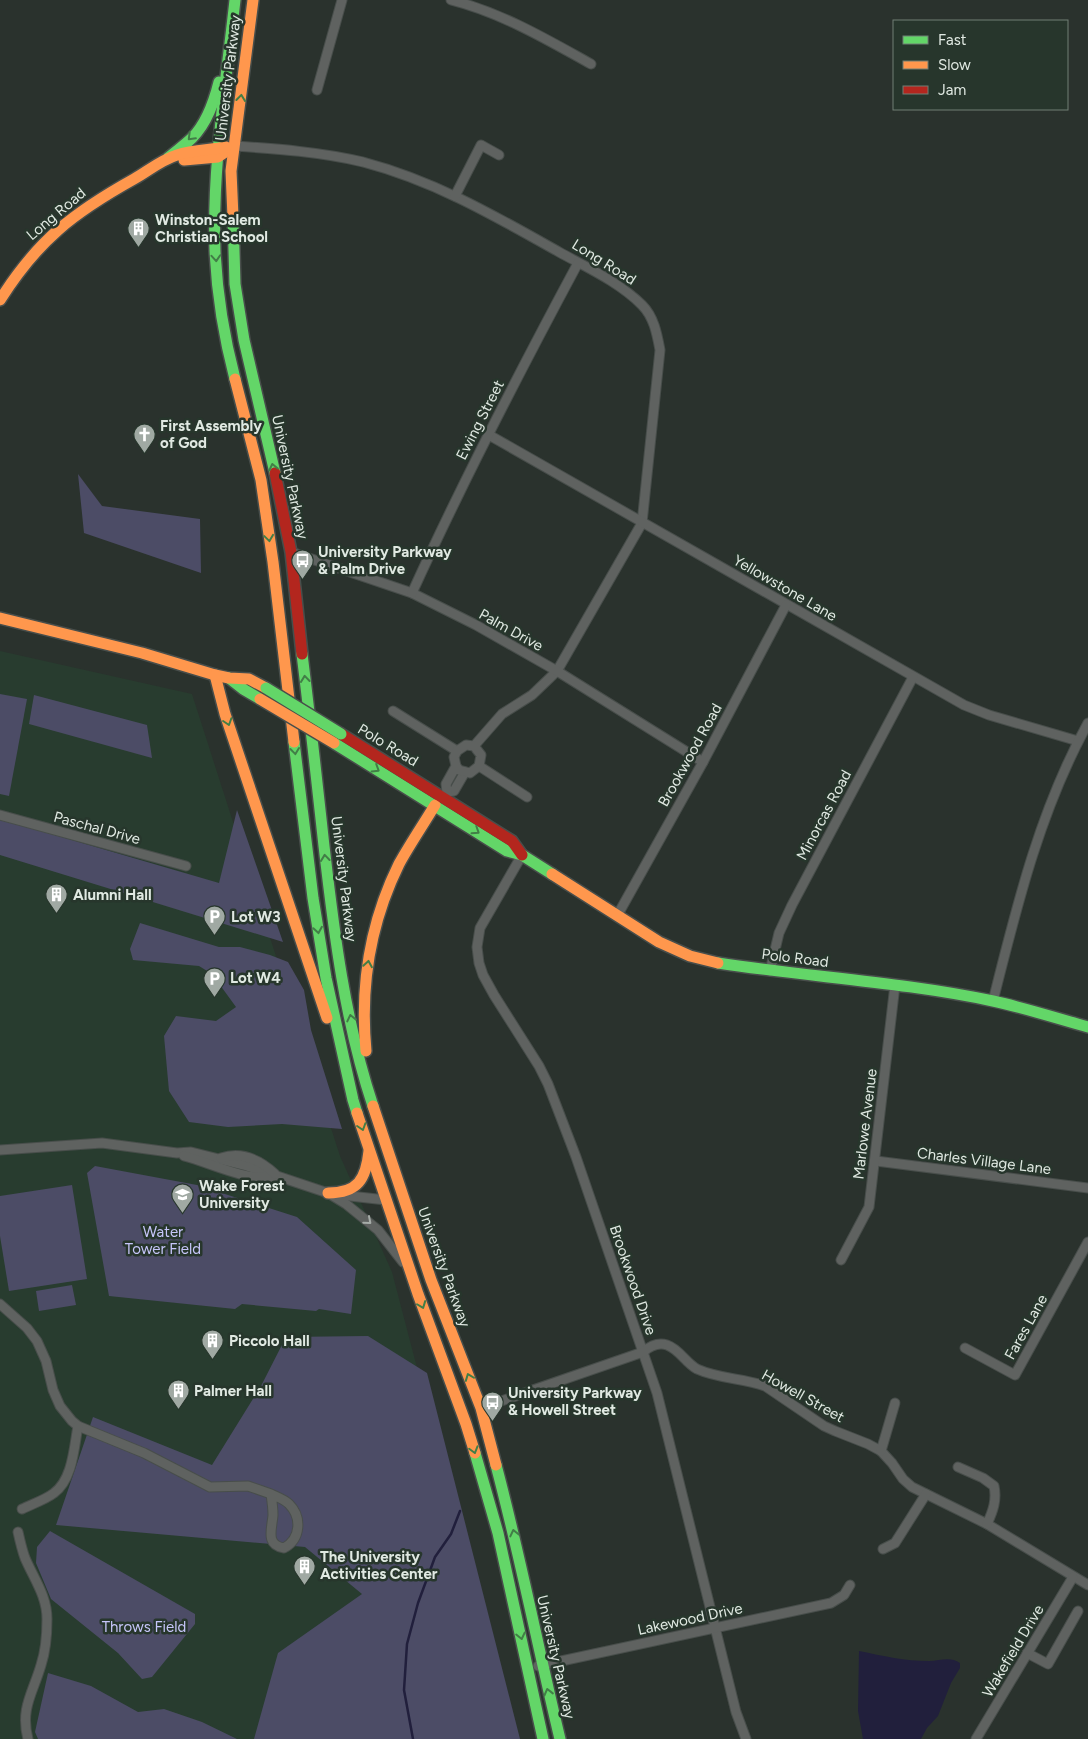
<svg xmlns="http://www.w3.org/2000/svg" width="1088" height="1739" font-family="Figtree,sans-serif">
<rect width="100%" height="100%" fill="#2a322d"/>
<!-- built -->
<path fill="#283c2f" d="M 0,651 L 192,694 L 340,1156 L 392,1272 L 514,1739 L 0,1739 Z"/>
<!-- green -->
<g fill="#4c4c66">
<path d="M 78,474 L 102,506 L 200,519 L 201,573 L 84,533 Z"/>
<path d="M 0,694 L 27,699 L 9,796 L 0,794 Z"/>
<path d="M 34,695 L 147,725 L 152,758 L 29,724 Z"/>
<path d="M 237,810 L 283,942 L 0,855 L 0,819 L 219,883 Z"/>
<path d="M 140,923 L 219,947 L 240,947 L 270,955 L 288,962 L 304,990 L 311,1030 L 342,1129 L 282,1124 L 228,1127 L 189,1122 L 169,1091 L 164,1036 L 176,1016 L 216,1021 L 236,1007 L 212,974 L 199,966 L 133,960 L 130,949 Z"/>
<path d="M 95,1166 L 197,1185 L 297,1217 L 356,1270 L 351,1314 L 319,1309 L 316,1311 L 242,1304 L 235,1309 L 109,1296 L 87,1173 Z"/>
<path d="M 72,1185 L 87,1279 L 9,1291 L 0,1236 L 0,1196 Z"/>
<path d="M 72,1285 L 76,1305 L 39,1311 L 36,1291 Z"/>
<path d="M 368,1336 L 427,1373 L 520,1739 L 254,1739 L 278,1653 L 362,1594 L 305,1547 L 56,1525 L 93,1417 L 212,1465 L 261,1386 L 286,1337 Z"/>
<path d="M 50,1531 L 195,1614 L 195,1624 L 152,1677 L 142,1679 L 118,1653 L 51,1599 L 36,1563 L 37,1547 Z"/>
<path d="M 48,1673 L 91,1686 L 138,1712 L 164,1709 L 202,1722 L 237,1739 L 38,1739 L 35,1732 Z"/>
</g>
<!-- water -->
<path fill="#211f3c" d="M 859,1651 C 883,1656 905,1661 929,1661 C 940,1661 950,1656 960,1663 L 960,1668 L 951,1683 L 938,1716 L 927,1728 L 921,1739 L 863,1739 L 858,1711 Z"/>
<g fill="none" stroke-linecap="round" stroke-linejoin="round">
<!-- stream -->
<path stroke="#211f3c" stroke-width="2.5" d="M 413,1739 L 404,1690 L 407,1644 L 418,1603 L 435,1557 L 451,1534 L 460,1511"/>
<defs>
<g id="street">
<path d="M 451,0 C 502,13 546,39 591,64"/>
<path d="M 317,90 L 342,0"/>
<path d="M 235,146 C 278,149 321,152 363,162 C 435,181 495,216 559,252 C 588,268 619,282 642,305 C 654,317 657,334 660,350 L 642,523 L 557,671 L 532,695 L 502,714 L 474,746"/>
<path d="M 455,196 L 481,145 L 499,155"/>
<path d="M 489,435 L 964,705 L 989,715 L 1078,741"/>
<path d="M 291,552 L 412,593 L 476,625 L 557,671 L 703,762"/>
<path d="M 412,593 C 463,481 520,371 578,263"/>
<path d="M 393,711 L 457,751"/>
<path d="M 479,766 L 527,797"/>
<path d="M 447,792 L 454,791 L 465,772"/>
<path d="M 444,797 L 447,792 L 446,784 L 456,766 L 454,757 L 457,751 L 466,745 L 474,746 L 481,755 L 479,766 L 470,773 L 459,770 L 456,766"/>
<path d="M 0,815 L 186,866"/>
<path d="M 522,855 L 480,928 L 477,947 L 479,963 L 483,975 L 494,995 L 539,1066 L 548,1084 L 576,1157 L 657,1393 L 736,1712 L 746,1739"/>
<path d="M 617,916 L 703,762 L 786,605"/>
<path d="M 770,971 L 779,933 L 792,905 L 913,677"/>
<path d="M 993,1001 C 1017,905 1040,810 1088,723"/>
<path d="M 0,1150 L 102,1143 L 177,1153 L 191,1152 L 247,1166 L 328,1193 L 346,1204 L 378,1230 L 403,1262"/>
<path d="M 184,1156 C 211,1163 245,1181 273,1177"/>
<path d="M 221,1158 C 242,1151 260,1160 275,1174"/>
<path d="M 876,1161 L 1088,1188"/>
<path d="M 341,1195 L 386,1200"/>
<path d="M 841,1260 L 869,1207 L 895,985"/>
<path d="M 0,1304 L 27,1328 L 37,1341 L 46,1361 L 53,1390 L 60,1406 L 72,1421 L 78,1426 L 144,1453 L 210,1487 L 248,1486 L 271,1494 C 272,1501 273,1508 273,1515 C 272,1529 265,1545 284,1548 C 301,1539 302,1517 289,1504 C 284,1499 277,1497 271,1494"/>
<path d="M 965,1348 L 1015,1375 L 1088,1242"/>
<path d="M 481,1408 L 643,1352 C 650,1346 658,1342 667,1345 C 679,1349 686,1363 697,1369 C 719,1379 743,1378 765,1386 L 824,1426 L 835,1431 L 868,1444 L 881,1451 L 892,1463 L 903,1479 L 912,1487 L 987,1524 L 1088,1585"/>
<path d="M 881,1451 L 895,1403"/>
<path d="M 958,1467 L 983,1478 L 994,1486 C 997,1500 993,1511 987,1524"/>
<path d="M 22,1509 C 32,1504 45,1500 54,1493 C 73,1479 74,1447 78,1426"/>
<path d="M 18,1532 C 20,1541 22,1550 25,1558 C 34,1579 47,1596 47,1619 C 47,1635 46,1650 41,1665 C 33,1693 20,1708 28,1739"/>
<path d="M 883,1549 L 895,1543 L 926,1494"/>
<path d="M 1027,1653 L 1048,1664 L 1078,1611"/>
<path d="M 538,1666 L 831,1603 L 844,1595 L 850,1585"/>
<path d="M 976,1739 L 1073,1577"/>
</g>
<g id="fast">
<path d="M 168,158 C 176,151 185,145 192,138 C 207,123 214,102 219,82"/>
<path d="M 233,217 L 235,284 L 244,340 L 275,473"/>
<path d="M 235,379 C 224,337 217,294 215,251 C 212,167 226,83 235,0"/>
<path d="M 302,654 C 310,718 317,782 324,846 C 334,933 345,1022 373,1106"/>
<path d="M 229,678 L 243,689 L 260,699"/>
<path d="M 294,742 L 313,898 L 326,978 L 353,1100 L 357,1113"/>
<path d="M 334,743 L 507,851 L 522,855 L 552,874"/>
<path d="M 718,963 C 809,977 903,982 993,1001 C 1025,1008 1056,1018 1088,1027"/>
<path d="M 475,1453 L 498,1533 L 543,1739"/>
<path d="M 496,1465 C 520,1555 538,1648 560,1739"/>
</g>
<g id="slow">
<path d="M 184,160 L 218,157 L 224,153"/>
<path d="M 233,217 L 231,171 L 253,0"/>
<path d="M 0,300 C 38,240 73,213 134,179 C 148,171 161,160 177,155 C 193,150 210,150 226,147"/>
<path d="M 235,379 L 261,480 L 273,562 L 294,742"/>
<path d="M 0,618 L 142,653 L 215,675 L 229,678 L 249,679 L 266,688"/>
<path d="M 215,675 L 225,714 L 327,1018"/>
<path d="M 552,874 L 659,942 L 690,956 L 718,963"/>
<path d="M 366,1051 C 360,987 370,923 399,864 C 410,844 423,825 435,805"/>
<path d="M 373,1106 L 431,1280 L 481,1408 L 496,1465"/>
<path d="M 357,1113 L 418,1294 L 466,1424 L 475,1453"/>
<path d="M 328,1193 C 358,1193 366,1179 369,1151"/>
</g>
<g id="jam">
<path d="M 275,473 L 291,552 L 302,654"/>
<path d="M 341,734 L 512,841 L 522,855"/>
</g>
</defs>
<!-- street casing -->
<use href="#street" stroke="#484e4b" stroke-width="11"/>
<!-- fast casing -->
<use href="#fast" stroke="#484e4b" stroke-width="14"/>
<!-- slow casing -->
<use href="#slow" stroke="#484e4b" stroke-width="14"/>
<!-- jam casing -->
<use href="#jam" stroke="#484e4b" stroke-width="14"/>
<!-- street -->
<use href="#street" stroke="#5f6260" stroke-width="9"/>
<!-- fast -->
<use href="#fast" stroke="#63d668" stroke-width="11"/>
<!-- slow -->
<use href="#slow" stroke="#ff974d" stroke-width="11"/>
<!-- jam -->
<use href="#jam" stroke="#b3261e" stroke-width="11"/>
<defs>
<path id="fast-bridge" d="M 266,688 L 341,734"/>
<path id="slow-bridge" d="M 260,699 L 334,743"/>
</defs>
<!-- fast-bridge casing -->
<use href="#fast-bridge" stroke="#484e4b" stroke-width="14" stroke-linecap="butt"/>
<!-- slow-bridge casing -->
<use href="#slow-bridge" stroke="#484e4b" stroke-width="14" stroke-linecap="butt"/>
<!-- fast-bridge -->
<use href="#fast-bridge" stroke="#63d668" stroke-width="11"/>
<!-- slow-bridge -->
<use href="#slow-bridge" stroke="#ff974d" stroke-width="11"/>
</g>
<!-- one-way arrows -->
<defs><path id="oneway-chevron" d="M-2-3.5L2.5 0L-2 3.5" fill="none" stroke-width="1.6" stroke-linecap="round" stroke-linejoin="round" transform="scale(1.25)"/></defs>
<g stroke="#427e47">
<use href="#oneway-chevron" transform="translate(241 98) rotate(-83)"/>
<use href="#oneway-chevron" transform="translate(191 137) rotate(135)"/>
<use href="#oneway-chevron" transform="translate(216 258) rotate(86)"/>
<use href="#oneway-chevron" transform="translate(273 467) rotate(-103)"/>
<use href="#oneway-chevron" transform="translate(269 538) rotate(82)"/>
<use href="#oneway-chevron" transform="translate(305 679) rotate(-96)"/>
<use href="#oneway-chevron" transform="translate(228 722) rotate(72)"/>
<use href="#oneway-chevron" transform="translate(295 751) rotate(83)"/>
<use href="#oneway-chevron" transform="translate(376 769) rotate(32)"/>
<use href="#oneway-chevron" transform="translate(476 831) rotate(33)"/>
<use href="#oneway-chevron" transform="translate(325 858) rotate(-96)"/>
<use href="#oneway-chevron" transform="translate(318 930) rotate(81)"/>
<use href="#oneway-chevron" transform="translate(368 964) rotate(-81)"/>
<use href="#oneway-chevron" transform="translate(351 1018) rotate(-103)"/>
<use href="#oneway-chevron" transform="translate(362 1127) rotate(72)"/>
<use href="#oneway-chevron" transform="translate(422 1305) rotate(69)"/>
<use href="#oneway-chevron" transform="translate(469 1377) rotate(-111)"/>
<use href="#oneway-chevron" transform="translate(474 1450) rotate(74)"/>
<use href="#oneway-chevron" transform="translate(514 1533) rotate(-103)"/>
<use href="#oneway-chevron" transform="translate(521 1636) rotate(77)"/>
<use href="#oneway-chevron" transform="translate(548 1692) rotate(-104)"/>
</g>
<use stroke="#a6aca8" href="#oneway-chevron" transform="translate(368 1221) rotate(41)"/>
<!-- icons -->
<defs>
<symbol id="building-pin" viewBox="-11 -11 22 30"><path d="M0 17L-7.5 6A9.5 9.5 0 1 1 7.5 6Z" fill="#a0a9a3" stroke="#27362c"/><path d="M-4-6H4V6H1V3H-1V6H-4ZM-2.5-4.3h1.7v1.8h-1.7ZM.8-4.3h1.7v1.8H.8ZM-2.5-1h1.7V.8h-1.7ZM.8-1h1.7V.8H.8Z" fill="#fff"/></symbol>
<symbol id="church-pin" viewBox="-11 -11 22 30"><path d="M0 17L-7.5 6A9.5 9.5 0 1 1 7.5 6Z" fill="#a0a9a3" stroke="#27362c"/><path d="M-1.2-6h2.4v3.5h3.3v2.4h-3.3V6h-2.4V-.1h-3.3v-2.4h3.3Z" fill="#fff"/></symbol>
<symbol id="bus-pin" viewBox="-11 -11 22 30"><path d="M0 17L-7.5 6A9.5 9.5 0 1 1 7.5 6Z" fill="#a0a9a3" stroke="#27362c"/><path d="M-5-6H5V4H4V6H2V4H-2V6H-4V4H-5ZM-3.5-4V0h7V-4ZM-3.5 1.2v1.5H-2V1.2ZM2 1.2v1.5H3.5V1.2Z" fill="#fff"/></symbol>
<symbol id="parking-pin" viewBox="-11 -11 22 30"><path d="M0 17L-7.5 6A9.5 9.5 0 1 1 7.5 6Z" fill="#a0a9a3" stroke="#27362c"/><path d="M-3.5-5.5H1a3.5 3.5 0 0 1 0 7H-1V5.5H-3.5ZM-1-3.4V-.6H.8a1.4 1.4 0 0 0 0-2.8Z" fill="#fff"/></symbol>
<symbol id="university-pin" viewBox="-11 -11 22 30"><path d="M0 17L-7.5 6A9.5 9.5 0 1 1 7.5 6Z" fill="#a0a9a3" stroke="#27362c"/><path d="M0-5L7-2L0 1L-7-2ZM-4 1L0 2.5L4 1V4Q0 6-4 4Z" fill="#fff"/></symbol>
</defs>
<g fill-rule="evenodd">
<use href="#building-pin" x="126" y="216" width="25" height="34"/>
<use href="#church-pin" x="132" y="422" width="25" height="34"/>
<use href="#bus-pin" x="290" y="548" width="25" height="34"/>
<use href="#building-pin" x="44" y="882" width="25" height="34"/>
<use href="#parking-pin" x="202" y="904" width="25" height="34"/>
<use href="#parking-pin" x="202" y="966" width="25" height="34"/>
<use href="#university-pin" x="170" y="1182" width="25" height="34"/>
<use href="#building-pin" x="200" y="1328" width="25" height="34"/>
<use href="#building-pin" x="166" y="1378" width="25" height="34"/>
<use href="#bus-pin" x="480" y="1390" width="25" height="34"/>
<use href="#building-pin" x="292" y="1554" width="25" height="34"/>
</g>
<g text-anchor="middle" stroke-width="5" stroke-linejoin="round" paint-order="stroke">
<!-- street labels -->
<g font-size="15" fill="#e0e9e2" stroke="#27362c">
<text transform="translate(228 78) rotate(-83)" y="5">University Parkway</text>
<text transform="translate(56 214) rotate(-40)" y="5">Long Road</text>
<text transform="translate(604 262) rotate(32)" y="5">Long Road</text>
<text transform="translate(480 420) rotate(-63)" y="5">Ewing Street</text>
<text transform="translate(290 477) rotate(78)" y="5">University Parkway</text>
<text transform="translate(785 588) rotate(30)" y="5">Yellowstone Lane</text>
<text transform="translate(511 630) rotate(29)" y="5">Palm Drive</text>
<text transform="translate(388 745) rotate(31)" y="5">Polo Road</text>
<text transform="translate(690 755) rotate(-61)" y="5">Brookwood Road</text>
<text transform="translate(824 815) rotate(-62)" y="5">Minorcas Road</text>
<text transform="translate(97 828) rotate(15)" y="5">Paschal Drive</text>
<text transform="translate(344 879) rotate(83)" y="5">University Parkway</text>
<text transform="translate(795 958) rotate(7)" y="5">Polo Road</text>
<text transform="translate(865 1124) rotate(-83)" y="5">Marlowe Avenue</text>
<text transform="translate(984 1161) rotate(7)" y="5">Charles Village Lane</text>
<text transform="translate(444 1267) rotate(70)" y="5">University Parkway</text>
<text transform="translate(633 1280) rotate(71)" y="5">Brookwood Drive</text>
<text transform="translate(1026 1327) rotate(-61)" y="5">Fares Lane</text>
<text transform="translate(803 1396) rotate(29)" y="5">Howell Street</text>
<text transform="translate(690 1619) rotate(-12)" y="5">Lakewood Drive</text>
<text transform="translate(1013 1651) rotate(-59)" y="5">Wakefield Drive</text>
<text transform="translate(556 1657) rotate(77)" y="5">University Parkway</text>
</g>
<!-- poi labels -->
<g font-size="15" font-weight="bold" fill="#e0e9e2" stroke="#27362c" text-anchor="start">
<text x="155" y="225">Winston-Salem<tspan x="155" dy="17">Christian School</tspan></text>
<text x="160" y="431">First Assembly<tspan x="160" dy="17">of God</tspan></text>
<text x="318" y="557">University Parkway<tspan x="318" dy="17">&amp; Palm Drive</tspan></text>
<text x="73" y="900">Alumni Hall</text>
<text x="231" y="922">Lot W3</text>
<text x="230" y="983">Lot W4</text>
<text x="199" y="1191">Wake Forest<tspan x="199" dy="17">University</tspan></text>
<text x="229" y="1346">Piccolo Hall</text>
<text x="194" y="1396">Palmer Hall</text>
<text x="508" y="1398">University Parkway<tspan x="508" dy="17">&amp; Howell Street</tspan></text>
<text x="320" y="1562">The University<tspan x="320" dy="17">Activities Center</tspan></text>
</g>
<!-- park labels -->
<g font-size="15" fill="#c7c6fa" stroke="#27362c">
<text x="163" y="1237">Water<tspan x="163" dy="17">Tower Field</tspan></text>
<text x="144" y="1632">Throws Field</text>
</g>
</g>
<!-- legend -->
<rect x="893" y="20" width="175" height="90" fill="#27362c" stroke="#717e75"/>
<rect x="903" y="36" width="25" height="8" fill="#63d668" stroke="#717e75"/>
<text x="938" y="45" font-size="15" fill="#e0e9e2">Fast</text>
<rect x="903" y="61" width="25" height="8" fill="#ff974d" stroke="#717e75"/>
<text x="938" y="70" font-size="15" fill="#e0e9e2">Slow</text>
<rect x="903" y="86" width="25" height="8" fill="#b3261e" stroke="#717e75"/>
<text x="938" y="95" font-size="15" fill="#e0e9e2">Jam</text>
</svg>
